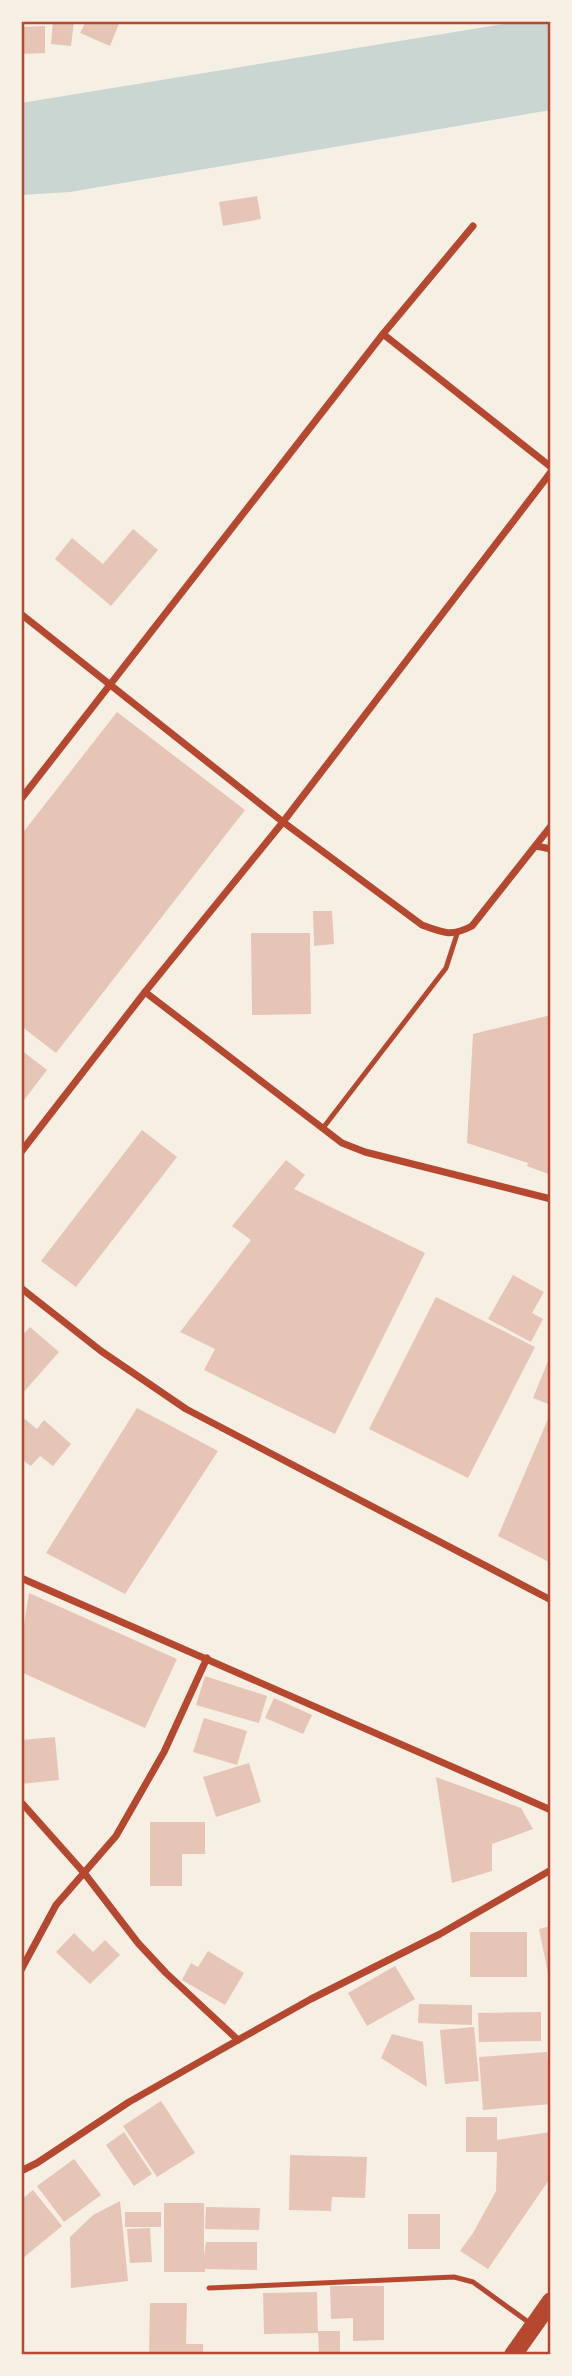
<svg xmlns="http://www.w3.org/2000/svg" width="572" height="2376" font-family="'PT Sans',sans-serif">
<rect width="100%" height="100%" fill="#f6efe4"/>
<!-- water -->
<path fill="#c9d6d2" d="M 522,21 L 551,21 L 551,110 L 70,192 L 21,195 L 21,103 Z"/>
<!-- building -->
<g fill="#e6c5b7">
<path d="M 53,21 L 74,21 L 71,46 L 51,44 Z"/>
<path d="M 86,21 L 120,21 L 110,46 L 80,33 Z"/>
<path d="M 45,26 L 45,53 L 21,54 L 21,27 Z"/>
<path d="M 257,196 L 261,219 L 223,226 L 219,202 Z"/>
<path d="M 133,529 L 158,550 L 111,606 L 55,559 L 72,538 L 103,564 Z"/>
<path d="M 117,712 L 245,810 L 56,1053 L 21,1026 L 21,835 Z"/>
<path d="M 313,911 L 332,911 L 334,944 L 314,946 Z"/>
<path d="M 251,933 L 310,933 L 311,1014 L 252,1015 Z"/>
<path d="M 551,1015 L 551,1175 L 527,1166 L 528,1163 L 467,1143 L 473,1034 Z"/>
<path d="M 21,1050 L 47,1070 L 21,1104 Z"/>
<path d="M 142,1130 L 177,1157 L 76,1287 L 41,1261 Z"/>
<path d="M 286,1160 L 305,1175 L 294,1189 L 425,1253 L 335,1434 L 204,1370 L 215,1349 L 180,1332 L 251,1240 L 232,1226 Z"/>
<path d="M 513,1275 L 544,1292 L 532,1313 L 543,1319 L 531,1342 L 488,1319 Z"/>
<path d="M 436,1297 L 535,1347 L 468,1478 L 369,1429 Z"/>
<path d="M 30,1327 L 59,1352 L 21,1395 L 21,1337 Z"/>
<path d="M 551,1354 L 551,1405 L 533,1398 Z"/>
<path d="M 137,1408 L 218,1451 L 125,1594 L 46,1553 Z"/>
<path d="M 551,1412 L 551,1563 L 498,1536 Z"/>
<path d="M 21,1416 L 37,1429 L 44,1420 L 71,1444 L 53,1466 L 40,1456 L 31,1466 L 21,1459 Z"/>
<path d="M 29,1593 L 177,1659 L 145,1728 L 21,1672 L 21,1643 Z"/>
<path d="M 205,1676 L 267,1696 L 259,1723 L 196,1705 Z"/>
<path d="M 274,1698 L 312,1715 L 303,1734 L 265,1718 Z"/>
<path d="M 204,1718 L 247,1731 L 237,1765 L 193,1752 Z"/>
<path d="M 55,1737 L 59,1780 L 21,1784 L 21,1740 Z"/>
<path d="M 249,1763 L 261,1802 L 216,1817 L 203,1777 Z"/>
<path d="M 436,1777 L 521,1808 L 533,1829 L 492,1844 L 492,1871 L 452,1883 Z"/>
<path d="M 150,1822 L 205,1822 L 205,1854 L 182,1854 L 182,1886 L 150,1886 Z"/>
<path d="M 551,1926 L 551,1973 L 548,1973 L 539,1929 Z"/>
<rect x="470" y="1932" width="57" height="45"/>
<path d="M 74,1933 L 93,1952 L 105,1940 L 120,1955 L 90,1984 L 56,1952 Z"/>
<path d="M 208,1951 L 244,1973 L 225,2005 L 182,1980 L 191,1963 L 198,1967 Z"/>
<path d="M 395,1966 L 415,1999 L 367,2026 L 348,1993 Z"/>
<path d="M 419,2004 L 472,2005 L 472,2025 L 418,2023 Z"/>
<path d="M 541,2012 L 541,2041 L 479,2042 L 478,2013 Z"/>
<path d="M 474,2027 L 479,2081 L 445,2084 L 440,2030 Z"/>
<path d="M 392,2034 L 423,2042 L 427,2087 L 381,2058 Z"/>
<path d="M 547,2052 L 551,2104 L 483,2110 L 479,2057 Z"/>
<path d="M 161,2101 L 195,2153 L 157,2177 L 123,2126 Z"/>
<path d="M 466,2117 L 497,2117 L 497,2140 L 551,2132 L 551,2177 L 488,2269 L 460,2251 L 473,2233 L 496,2191 L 497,2152 L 466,2152 Z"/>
<path d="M 124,2132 L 152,2174 L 134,2186 L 106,2145 Z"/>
<path d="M 290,2155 L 367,2157 L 365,2198 L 332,2197 L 331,2211 L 289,2210 Z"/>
<path d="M 74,2159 L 101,2195 L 64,2222 L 37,2186 Z"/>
<path d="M 33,2190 L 62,2226 L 23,2258 L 21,2255 L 21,2200 Z"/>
<path d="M 120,2201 L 128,2281 L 71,2288 L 70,2237 L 93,2215 Z"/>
<path d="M 164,2203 L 204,2203 L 204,2256 L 206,2242 L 257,2242 L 257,2270 L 205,2269 L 205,2272 L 164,2272 Z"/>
<path d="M 206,2207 L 260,2208 L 259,2230 L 205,2229 Z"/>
<rect x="125" y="2212" width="36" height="15"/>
<rect x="408" y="2214" width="32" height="35"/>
<path d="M 150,2228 L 152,2262 L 130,2263 L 127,2229 Z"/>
<path d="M 330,2286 L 384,2286 L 384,2340 L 353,2341 L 353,2318 L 331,2319 Z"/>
<path d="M 317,2292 L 318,2333 L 264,2334 L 263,2293 Z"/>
<path d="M 150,2303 L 187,2303 L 186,2344 L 203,2344 L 203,2355 L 149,2355 Z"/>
<path d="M 318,2331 L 340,2331 L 340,2355 L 319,2355 Z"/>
</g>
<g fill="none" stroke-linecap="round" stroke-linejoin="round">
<!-- service -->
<g stroke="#b5482f" stroke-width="5">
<path d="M 323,1128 L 446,968 L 457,934"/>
<path d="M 209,2288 L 454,2277 L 473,2282 L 531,2324"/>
</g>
<!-- minor -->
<g stroke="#b5482f" stroke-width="7">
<path d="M 383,334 L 551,467"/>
<path d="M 21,614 L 283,822 L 422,925 C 443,933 451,937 472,926 L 551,826"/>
<path d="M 21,799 L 383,334 L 473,226"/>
<path d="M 536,846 L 551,849"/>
<path d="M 145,992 L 342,1143 L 365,1152 L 551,1199"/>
<path d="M 21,1152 L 145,992 L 283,822 L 551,472"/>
<path d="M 21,1288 L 101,1351 L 186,1409 L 551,1600"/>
<path d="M 21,1578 L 551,1810"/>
<path d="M 21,1802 L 85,1874 L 138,1943 L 166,1973 L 238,2040"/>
<path d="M 21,1970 L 56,1905 L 116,1836 L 164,1752 L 207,1658"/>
<path d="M 21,2171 L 37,2163 L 129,2102 L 238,2040 L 311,1999 L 440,1934 L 551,1870"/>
</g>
<!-- primary -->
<path stroke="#b5482f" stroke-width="18" d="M 513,2355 L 551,2301"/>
</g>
<!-- border -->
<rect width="572" height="2376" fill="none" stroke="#f6efe4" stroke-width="46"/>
<rect x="23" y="23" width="526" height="2330" fill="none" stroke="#b5482f" stroke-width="2.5"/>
</svg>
